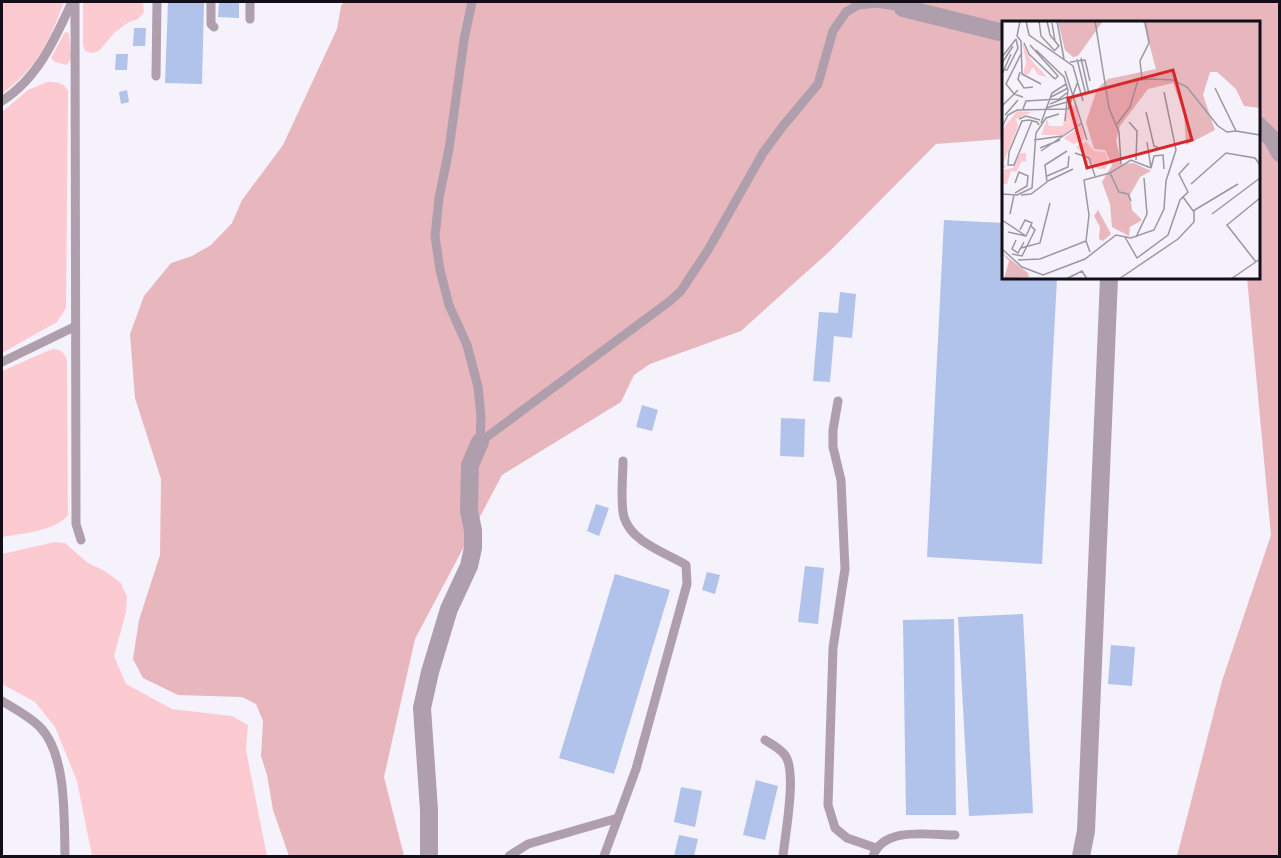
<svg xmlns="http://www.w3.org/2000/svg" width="1281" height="858" font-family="'Sofia Sans Condensed',sans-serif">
<rect width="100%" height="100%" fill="#f5f2fc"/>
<!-- green -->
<g fill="#fccbd2">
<path d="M 2,2 L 64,2 C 48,44 38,66 2,94 Z"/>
<path d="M 83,2 L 143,2 L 144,12 L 138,19 L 129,22 L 115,32 L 99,51 L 92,53 L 85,51 L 83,45 Z"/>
<path d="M 65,32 L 69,33 L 71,58 L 67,65 L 55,62 L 51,58 Z"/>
<path d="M 47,82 C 57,82 64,82 68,91 L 66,308 L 57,322 L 2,353 L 2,112 L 28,90 Z"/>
<path d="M 52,349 C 61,349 66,353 67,362 L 68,515 C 56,531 20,534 2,537 L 2,371 Z"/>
<path d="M 55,542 L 65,543 L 88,563 L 105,571 L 121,583 L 127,597 L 126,612 L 114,656 L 126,684 L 172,709 L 232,716 L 248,725 L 246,750 L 267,856 L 92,856 L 77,781 L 55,727 L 35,702 L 2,684 L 2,554 Z"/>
</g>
<!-- forest -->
<path fill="#e8b6bd" d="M 344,2 L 1279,2 L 1279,856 L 1177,856 L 1222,681 L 1271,535 L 1247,278 L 1258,278 L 1258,22 L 1004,22 L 1003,139 L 936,144 L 831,250 L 741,331 L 650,364 L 634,375 L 621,402 L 502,475 L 415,639 L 384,777 L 404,856 L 289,856 L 273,810 L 267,775 L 261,756 L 263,721 L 256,704 L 242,697 L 178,695 L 143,678 L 133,659 L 139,620 L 160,555 L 161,479 L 135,398 L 130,334 L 144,296 L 171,263 L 192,256 L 211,245 L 232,223 L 242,200 L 283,145 L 337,29 L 341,6 Z"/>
<!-- building -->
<g fill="#b1c3ea">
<path d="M 168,2 L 204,2 L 202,84 L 165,83 Z"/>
<path d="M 219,2 L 239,2 L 239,18 L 218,17 Z"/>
<path d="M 134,28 L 146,28 L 145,46 L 133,46 Z"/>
<path d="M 116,54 L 128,54 L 127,70 L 115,70 Z"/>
<path d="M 127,90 L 129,102 L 121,104 L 119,92 Z"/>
<path d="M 944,220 L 1004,223 L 1004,278 L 1057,278 L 1042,564 L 927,557 Z"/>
<path d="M 840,292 L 856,294 L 852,338 L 834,336 L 830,382 L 813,381 L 819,312 L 838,313 Z"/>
<path d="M 642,405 L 658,410 L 652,431 L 636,427 Z"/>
<path d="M 781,418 L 805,419 L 804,457 L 780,456 Z"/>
<path d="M 596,504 L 609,508 L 599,536 L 587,531 Z"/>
<path d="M 805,566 L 824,568 L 818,624 L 798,622 Z"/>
<path d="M 707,572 L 720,575 L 715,594 L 702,590 Z"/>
<path d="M 615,574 L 670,590 L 614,774 L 559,758 Z"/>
<path d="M 1023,614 L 1033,813 L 969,816 L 958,617 Z"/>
<path d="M 954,619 L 956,815 L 906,815 L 903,620 Z"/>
<path d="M 1111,645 L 1135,647 L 1132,686 L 1108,684 Z"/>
<path d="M 756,780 L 778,786 L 765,840 L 743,835 Z"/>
<path d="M 681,787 L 702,791 L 695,827 L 674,822 Z"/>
<path d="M 679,835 L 698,839 L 694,856 L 674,856 Z"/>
</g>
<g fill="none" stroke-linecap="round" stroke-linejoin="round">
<!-- lane -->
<g stroke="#af9eab" stroke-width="9">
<path d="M 75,2 L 76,524 L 81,540"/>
<path d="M 211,2 L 211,24 L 214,27"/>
<path d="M 472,2 L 464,40 L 449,149 L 439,198 L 435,236 L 440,270 L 449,305 L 467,345 L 478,387 L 481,417 L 480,442"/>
<path d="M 250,19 L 250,2"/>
<path d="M 156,76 L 157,2"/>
<path d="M 2,101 C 38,78 55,39 72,2"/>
<path d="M 2,362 L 74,327"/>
<path d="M 838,401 L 833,430 L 833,447 L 841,480 L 845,569 L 833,648 L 828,805 L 835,828 L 847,838 L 876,848"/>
<path d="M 480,442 L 670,301 L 681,291 L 708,250 L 763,153 L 783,126 L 818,84 L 833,31 L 846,12 L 858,5 L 876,3 L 903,7"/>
<path d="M 2,701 C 15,709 29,716 40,727 C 67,755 64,819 65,856"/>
<path d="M 765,740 C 771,744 779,748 784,754 C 798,768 785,835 783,856"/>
<path d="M 509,856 L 528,844 L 618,818"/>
<path d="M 604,856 L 636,769 L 687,584 L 686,565 C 666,553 631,542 624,517 C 620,504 623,475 623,461"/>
<path d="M 873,856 C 884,826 929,835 955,835"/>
</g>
<!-- street -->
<g stroke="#af9eab" stroke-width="18">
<path d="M 903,8 L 1004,33"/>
<path d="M 1258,125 L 1273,140 L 1280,153"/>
<path d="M 429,856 L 429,810 L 422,708 L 430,672 L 449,609 L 469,566 L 473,548 L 473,530 L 469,511 L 470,465 L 480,442"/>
<path d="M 1081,856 L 1086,831 L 1109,278"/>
</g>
</g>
<!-- overview -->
<g transform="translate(1002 21)">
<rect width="258" height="258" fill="#f5f2fc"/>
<path d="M 20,21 L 29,39 L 45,56 L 36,54 L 31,46 L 26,54 L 21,53 L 24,41 ZM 74,83 L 78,102 L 61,114 L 39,114 L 45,98 L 47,105 L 61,105 L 63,91 ZM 15,90 L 30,91 L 14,98 L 16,105 L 1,143 L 5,146 L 0,147 L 0,109 ZM 79,104 L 83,118 L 80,120 L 71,123 L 62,117 ZM 84,120 L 92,130 L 103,131 L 107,142 L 103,148 L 96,148 L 74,126 ZM 18,132 L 24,132 L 24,141 L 20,140 L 14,151 L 9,150 L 5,163 L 0,163 L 0,149 L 11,147 Z" fill="#fccbd2"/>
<path d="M 56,0 L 101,0 L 76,35 L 71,36 L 63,29 ZM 141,0 L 258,0 L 258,87 L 242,85 L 234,68 L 215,51 L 208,51 L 201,74 L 213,109 L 184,124 L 182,93 L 171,62 L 146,68 L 118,105 L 114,120 L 120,143 L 132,142 L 149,150 L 138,156 L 128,174 L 130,189 L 140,199 L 128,206 L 127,215 L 110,206 L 108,183 L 100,161 L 110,144 L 103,129 L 92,128 L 84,101 L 95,68 L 106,58 L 154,48 ZM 96,189 L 109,213 L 101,220 L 97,218 L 98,206 L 92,195 ZM 0,232 L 26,252 L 27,256 L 2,258 L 7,240 Z" fill="#e8b6bd"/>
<path fill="none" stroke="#9a97a1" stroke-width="1.5" d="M 18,0 L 15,15 L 19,20 L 20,53 L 39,63M 24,0 L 27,14 L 71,45 L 81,80M 37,0 L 39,15 L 52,29M 45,0 L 48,14 L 57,25 L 52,30M 55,0 L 62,38M 93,0 L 107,87 L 117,111 L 119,143M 50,2 L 53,20M 22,22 L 27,33 L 53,58M 28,24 L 56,55 L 53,58M 34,29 L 62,56 L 66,69 L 63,100M 0,36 L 14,18M 79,37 L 87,73M 75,38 L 84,74M 68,41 L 83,39 L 88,60M 0,42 L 11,25M 0,49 L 5,49 L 16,27 L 14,18M 63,50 L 85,119M 18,51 L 16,58 L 22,67 L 31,66M 0,53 L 9,33M 140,58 L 138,40 L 147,22 L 143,0M 213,67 L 234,110 L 258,114M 16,69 L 12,73 L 4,63 L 20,31M 49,76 L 66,67M 48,83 L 65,76M 0,85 L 12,73 L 21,76M 44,87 L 65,81M 21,88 L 24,80 L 57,78 L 66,71M 144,91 L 152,125 L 157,127M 3,94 L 16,79M 17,98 L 24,95 L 38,99M 30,100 L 12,144 L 6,144 L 7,131 L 20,100 L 27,99 L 35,101 L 37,104M 127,101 L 135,110 L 134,139M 39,102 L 50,72 L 64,63M 115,103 L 128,86 L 136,59 L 151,58 L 171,59 L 185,66 L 216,105 L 225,111 L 234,110M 0,106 L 6,94 L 15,89 L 66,88 L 76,60M 32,119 L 60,115M 145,121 L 149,147M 38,127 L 58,119M 39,130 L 80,102M 73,132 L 87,137 L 93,155M 149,147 L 152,135 L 161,134 L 162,148M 108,152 L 117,171 L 126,173 L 129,180M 45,155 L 66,146 L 67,135M 46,160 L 71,148M 13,162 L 17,151 L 26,155 L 25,165 L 13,172M 189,163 L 224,132 L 253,137 L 258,144M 0,173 L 15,174 L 30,167 L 34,112 L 44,97 L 57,93M 19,174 L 29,173 L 45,161 L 43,144 L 65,130M 191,190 L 236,163M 8,193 L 12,174M 210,193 L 258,157M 0,199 L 24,215 L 30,202 L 23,199 L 18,209M 6,211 L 24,215M 123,216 L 135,237 L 166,214 L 178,179 L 186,171 L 177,153 L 187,142M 134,216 L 145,193 L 142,157M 14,219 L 10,228 L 16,232 L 22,221M 84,220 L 87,194 L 82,159 L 108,152 L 129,139 L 149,147M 19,227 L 38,222 L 48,182M 0,228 L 20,246 L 41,254 L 83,238 L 114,214 L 129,217 L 152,209 L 162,188 L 164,160 L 174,129 L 162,71M 10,233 L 20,235 L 33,209 L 29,205M 16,239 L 38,238 L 84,220 L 88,231M 254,241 L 225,204 L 258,177M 64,258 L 80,250 L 85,258M 117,258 L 176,218 L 192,201 L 192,191 L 181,176M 229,258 L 258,238"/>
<path fill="#d62828" fill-opacity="0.15" stroke="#d62828" stroke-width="3" d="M 171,49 L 190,119 L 85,147 L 66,77 Z"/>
<rect width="258" height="258" fill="none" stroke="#120f18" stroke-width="3"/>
</g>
<!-- border -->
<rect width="1281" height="858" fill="none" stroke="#120f18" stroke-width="6"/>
</svg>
